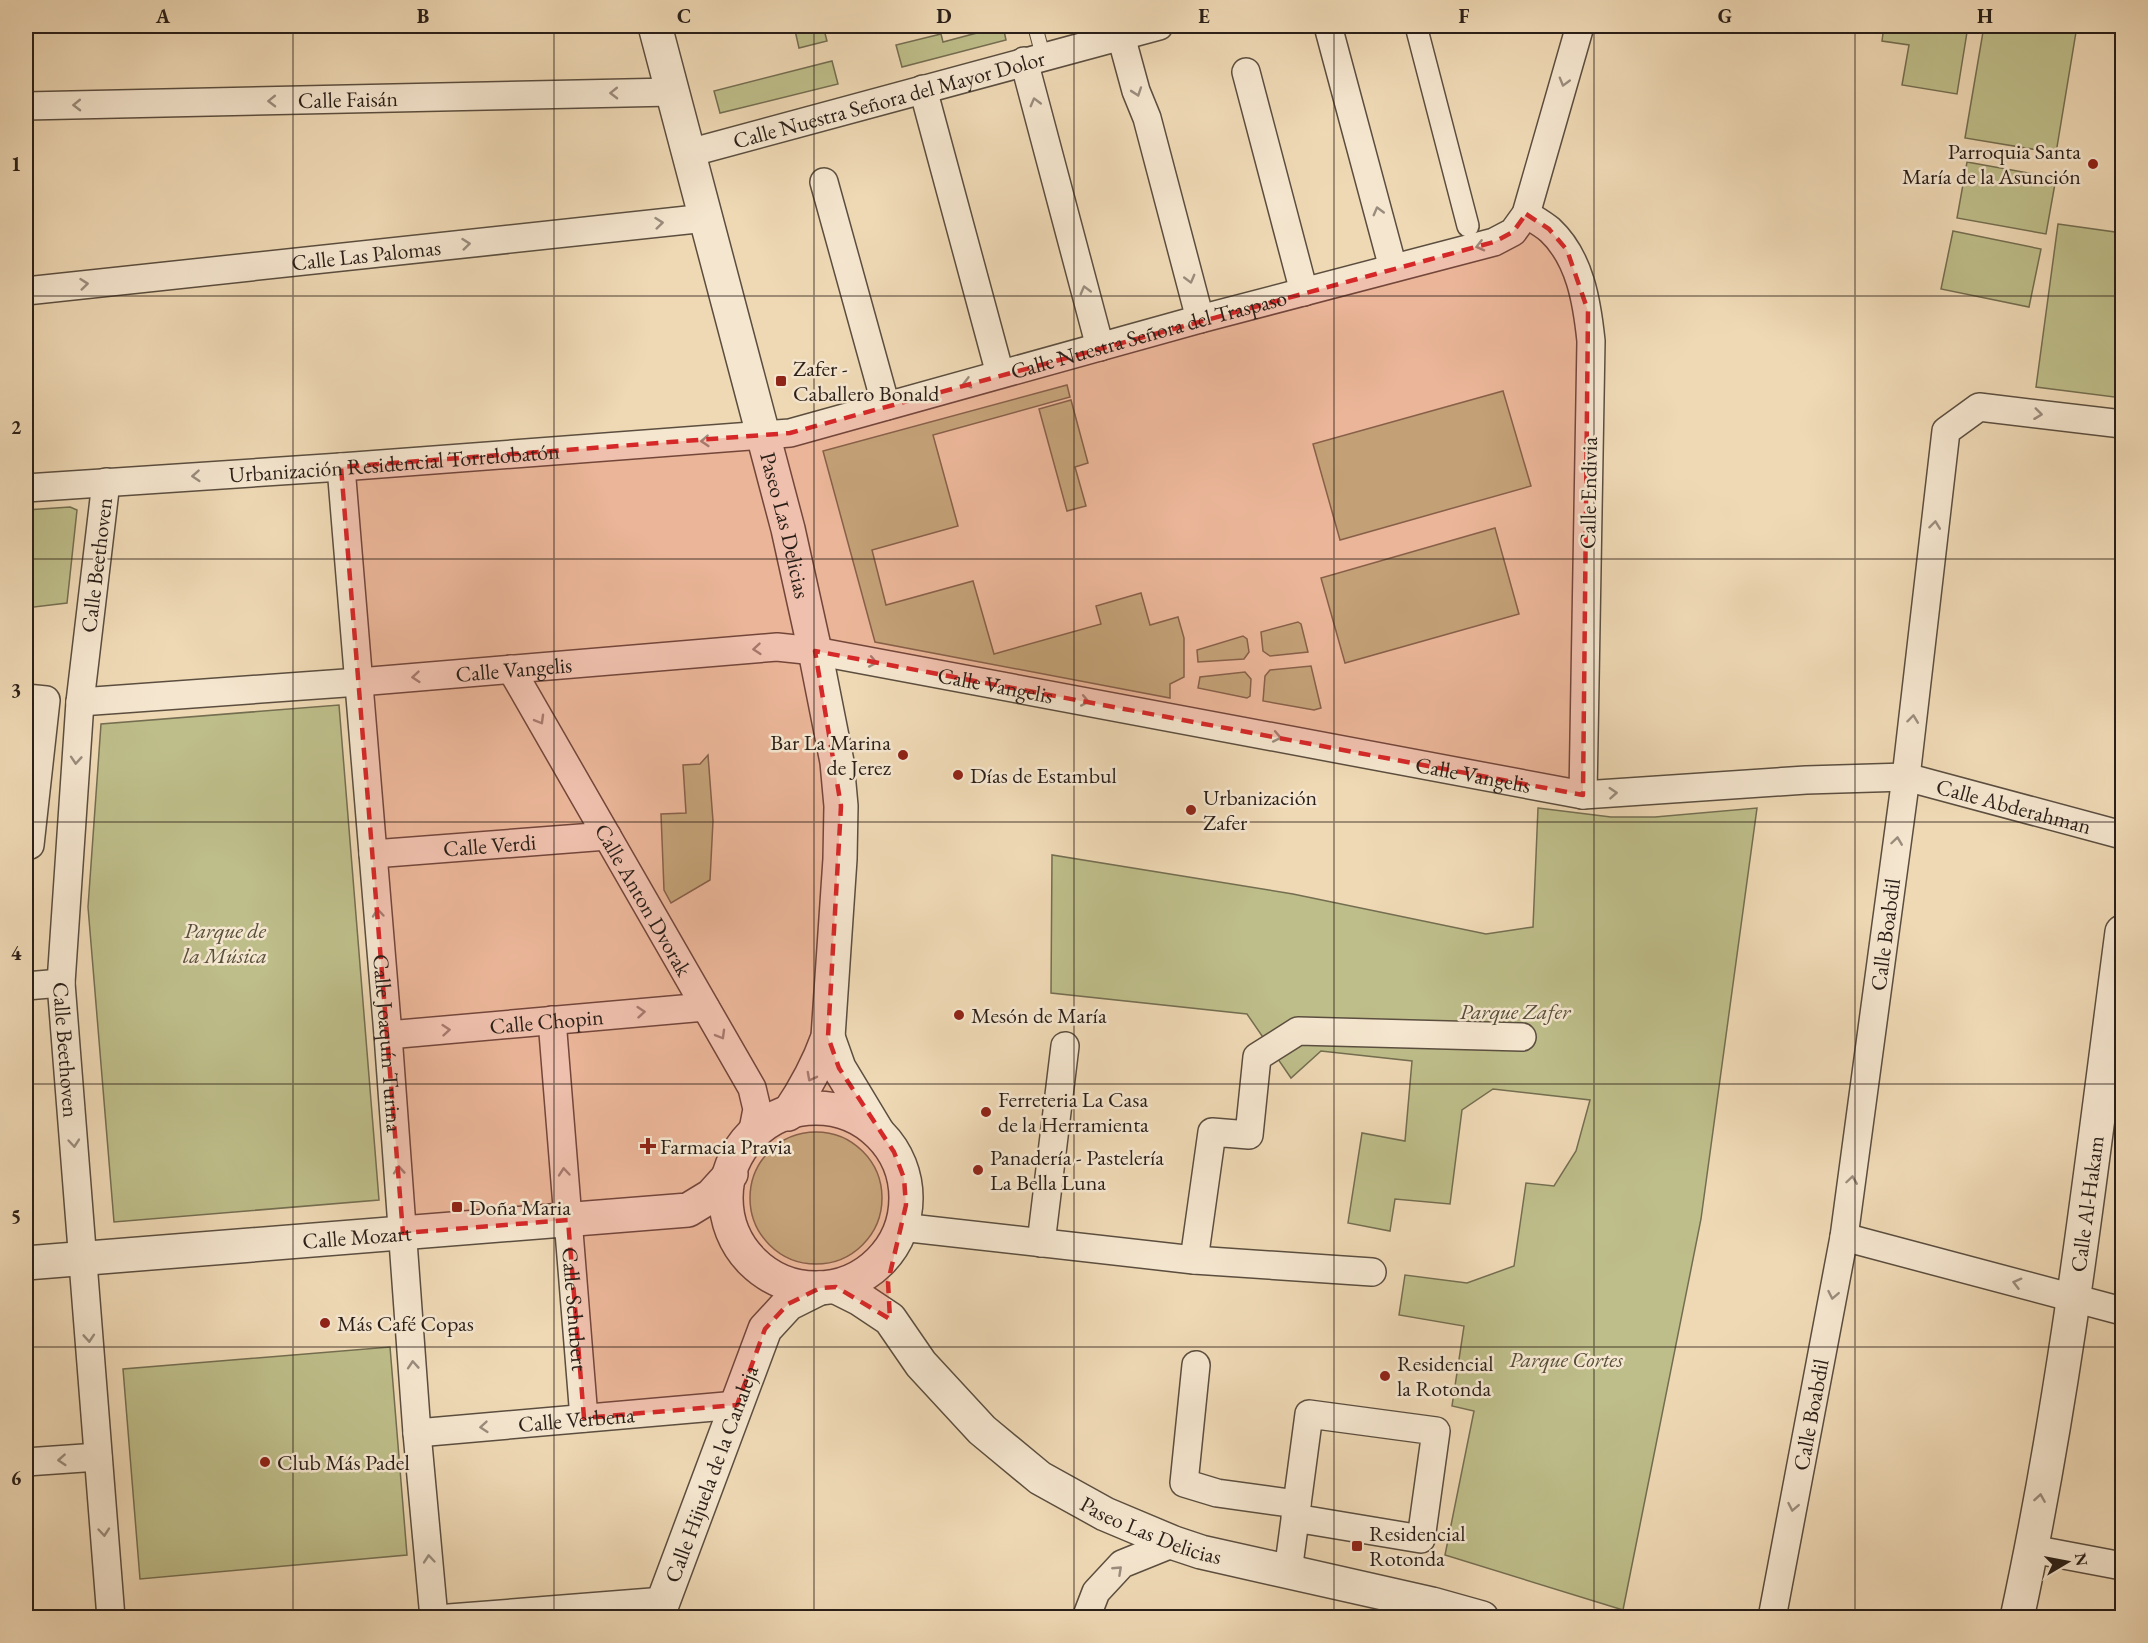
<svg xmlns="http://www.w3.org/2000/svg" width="2148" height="1643" font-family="'EB Garamond',serif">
<rect width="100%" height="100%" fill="#efd9b5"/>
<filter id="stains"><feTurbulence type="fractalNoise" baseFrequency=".00333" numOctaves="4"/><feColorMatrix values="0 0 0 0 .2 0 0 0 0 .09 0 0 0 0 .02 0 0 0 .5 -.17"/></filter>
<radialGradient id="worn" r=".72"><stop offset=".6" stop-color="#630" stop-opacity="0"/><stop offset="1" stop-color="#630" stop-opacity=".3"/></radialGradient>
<!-- green -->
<g fill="#bebe8a" stroke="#746e51" stroke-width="1.5">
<path d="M 794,26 L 823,26 L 827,41 L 799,48 Z"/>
<path d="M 1003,26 L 1006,40 L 902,67 L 896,45 L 941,34 L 943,42 Z"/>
<path d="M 1884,26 L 1968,26 L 1957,94 L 1902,85 L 1909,45 L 1882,41 Z"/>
<path d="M 1984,26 L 2077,26 L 2056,153 L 1965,138 Z"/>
<path d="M 832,61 L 838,84 L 720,113 L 714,91 Z"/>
<path d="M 1967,162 L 2056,178 L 2046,234 L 1957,218 Z"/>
<path d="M 2058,224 L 2122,233 L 2122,398 L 2036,387 Z"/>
<path d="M 1953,231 L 2041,249 L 2029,307 L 1941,289 Z"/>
<path d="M 1067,385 L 1070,397 L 933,435 L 958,526 L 872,550 L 886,605 L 973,581 L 994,654 L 1101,624 L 1096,606 L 1141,593 L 1150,625 L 1178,617 L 1184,638 L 1184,677 L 1170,684 L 1170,698 L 875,642 L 823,451 Z"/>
<path d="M 1503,391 L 1531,486 L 1340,540 L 1313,444 Z"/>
<path d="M 1071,400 L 1088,463 L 1075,467 L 1086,506 L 1067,511 L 1039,409 Z"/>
<path d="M 70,507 L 77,510 L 67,603 L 26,608 L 26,510 Z"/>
<path d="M 1495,528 L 1519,614 L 1345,663 L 1321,578 Z"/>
<path d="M 1298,622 L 1301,624 L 1308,652 L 1270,656 L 1263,651 L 1261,632 Z"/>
<path d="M 1243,636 L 1247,639 L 1249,652 L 1244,659 L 1198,662 L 1197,650 Z"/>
<path d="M 1311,666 L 1321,708 L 1314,710 L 1263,701 L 1265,676 L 1270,670 Z"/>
<path d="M 1245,672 L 1251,679 L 1250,696 L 1247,698 L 1198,688 L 1200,677 Z"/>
<path d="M 339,705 L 379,1200 L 114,1222 L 88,907 L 101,724 Z"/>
<path d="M 708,755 L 713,821 L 710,880 L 671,903 L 664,890 L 661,814 L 686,813 L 683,765 L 700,764 Z"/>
<path d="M 1538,808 L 1611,817 L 1655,817 L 1757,808 L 1701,1219 L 1623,1610 L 1445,1555 L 1474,1411 L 1452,1406 L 1464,1326 L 1399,1315 L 1405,1275 L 1467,1283 L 1514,1266 L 1526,1183 L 1554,1186 L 1576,1151 L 1590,1100 L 1493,1089 L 1462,1110 L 1450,1204 L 1395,1199 L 1390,1231 L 1348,1223 L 1362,1133 L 1405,1141 L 1412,1061 L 1321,1051 L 1291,1078 L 1247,1014 L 1051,993 L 1052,855 L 1293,894 L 1486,934 L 1533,927 Z"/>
<circle cx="816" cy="1198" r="66"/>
<path d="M 390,1347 L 407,1555 L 140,1579 L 123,1369 Z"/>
</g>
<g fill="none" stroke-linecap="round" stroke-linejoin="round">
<defs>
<path id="service" d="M 1035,26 L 1043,56"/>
<path id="pedestrian" d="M 1416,26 L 1468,226"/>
<g id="minor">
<path d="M 1328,26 L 1393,268"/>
<path d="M 1121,36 L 1136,91 L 1147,118 L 1200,319"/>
<path d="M 1024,61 L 1100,347"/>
<path d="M 1246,72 L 1304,292"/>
<path d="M 923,89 L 1000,374"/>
<path id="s1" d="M 26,106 L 672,92"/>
<path id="s2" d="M 689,153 L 1159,26"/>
<path d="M 824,182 L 886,406"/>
<path d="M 1526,214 C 1534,219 1543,224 1550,230 C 1580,258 1587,302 1591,341 L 1583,795"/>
<path id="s3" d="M 26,291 L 706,218"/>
<path id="s4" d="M 341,467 L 388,1035 L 417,1433 L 434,1618"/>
<path id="s5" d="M 106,482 L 80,702 L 61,983 L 111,1618"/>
<path id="s6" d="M 26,488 L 341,467 L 790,433 L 1200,319 L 1494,242 L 1513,232 L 1526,214 L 1580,26"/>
<path id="s7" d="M 511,669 L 752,1088 L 757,1109 L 752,1135"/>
<path d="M 26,698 L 46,700 L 30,845 L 26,844"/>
<path id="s8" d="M 80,702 L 359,682 L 777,647 L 815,651 L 1583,795 L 1806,780 L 1906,777 L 2122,835"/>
<path id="s9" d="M 373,854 L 607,836"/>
<path d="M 26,986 L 61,983"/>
<path id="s10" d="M 552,1020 L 584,1418"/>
<path id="s11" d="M 388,1035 L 705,1007"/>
<path d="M 901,1227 L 1194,1260 L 1372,1272"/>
<path d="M 1844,1237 L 2122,1311"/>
<path d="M 1041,1243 L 1065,1046"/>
<path d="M 1194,1260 L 1212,1132 L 1249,1135 L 1257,1057 L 1298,1031 L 1522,1037"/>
<path d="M 1196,1365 L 1184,1483 L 1217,1493 L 1297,1504"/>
<path id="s12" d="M 417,1433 L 737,1405"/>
<path d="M 26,1462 L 98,1457"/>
<path d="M 2032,1549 L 2122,1566"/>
<path d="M 1288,1572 L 1309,1414 L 1436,1431 L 1421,1539 L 1295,1518"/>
<path d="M 449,1618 L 664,1601"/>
<path d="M 1086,1618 L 1096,1592 L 1122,1564 L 1174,1543"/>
<path id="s13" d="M 1772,1618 L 1844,1237 L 1906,777 L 1946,431 L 1979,407 L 2122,424"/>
</g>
<g id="tertiary">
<path id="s14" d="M 655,26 L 788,529 L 815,651 L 837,762 L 841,806 L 840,859 L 828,1037 C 818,1065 805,1089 788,1114"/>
<path d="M 828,1037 L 839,1068 L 877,1131"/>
<circle cx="816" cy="1198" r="90"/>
<path id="s15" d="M 26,1263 L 688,1210 L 711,1196 L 731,1174"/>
<path id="s16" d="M 836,1287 L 860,1299 L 890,1319 L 921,1364 L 982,1430 L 1040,1478 L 1105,1514 L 1174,1543 L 1201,1552 L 1432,1604 L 1482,1618"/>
<path id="s17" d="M 657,1618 L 765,1329 L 788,1304 L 820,1288"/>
<path id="s18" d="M 2017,1618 C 2066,1392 2092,1161 2122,932"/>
</g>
</defs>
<!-- service casing -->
<use href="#service" stroke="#5b4e3f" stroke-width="16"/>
<!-- pedestrian casing -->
<use href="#pedestrian" stroke="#5b4e3f" stroke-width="24"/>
<!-- minor casing -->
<use href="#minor" stroke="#5b4e3f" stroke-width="30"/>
<!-- tertiary casing -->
<use href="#tertiary" stroke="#5b4e3f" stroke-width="36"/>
<!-- service -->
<use href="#service" stroke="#f5e6cf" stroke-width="14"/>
<!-- pedestrian -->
<use href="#pedestrian" stroke="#f5e6cf" stroke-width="21"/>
<!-- minor -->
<use href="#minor" stroke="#f5e6cf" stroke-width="27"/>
<!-- tertiary -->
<use href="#tertiary" stroke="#f5e6cf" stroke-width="33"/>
</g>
<!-- one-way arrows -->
<defs><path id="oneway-chevron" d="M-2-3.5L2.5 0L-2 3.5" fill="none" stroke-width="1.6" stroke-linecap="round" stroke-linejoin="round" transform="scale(1.5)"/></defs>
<g stroke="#9a8c7d">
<use href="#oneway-chevron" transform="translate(1564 82) rotate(106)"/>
<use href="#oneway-chevron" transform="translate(1137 92) rotate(71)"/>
<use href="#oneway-chevron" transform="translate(614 93) rotate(179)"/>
<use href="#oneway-chevron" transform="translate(272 101) rotate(179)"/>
<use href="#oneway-chevron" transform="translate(1035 102) rotate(-105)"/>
<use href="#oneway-chevron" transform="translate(77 105) rotate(179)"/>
<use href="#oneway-chevron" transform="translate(1378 211) rotate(-105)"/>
<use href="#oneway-chevron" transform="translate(659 223) rotate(-6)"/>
<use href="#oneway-chevron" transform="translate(466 244) rotate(-6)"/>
<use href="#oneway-chevron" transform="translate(1480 246) rotate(166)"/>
<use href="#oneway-chevron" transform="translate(1190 279) rotate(75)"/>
<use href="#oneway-chevron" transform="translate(84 284) rotate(-6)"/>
<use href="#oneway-chevron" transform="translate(1085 290) rotate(-105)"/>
<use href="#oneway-chevron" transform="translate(967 383) rotate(165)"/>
<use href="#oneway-chevron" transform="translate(2038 414) rotate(7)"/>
<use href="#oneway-chevron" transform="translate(705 441) rotate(176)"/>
<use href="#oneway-chevron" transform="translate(196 476) rotate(176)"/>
<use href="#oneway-chevron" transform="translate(1935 525) rotate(-83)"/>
<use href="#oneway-chevron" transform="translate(757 649) rotate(175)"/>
<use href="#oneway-chevron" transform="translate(873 662) rotate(11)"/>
<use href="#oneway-chevron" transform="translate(416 677) rotate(175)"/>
<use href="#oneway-chevron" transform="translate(1085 701) rotate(11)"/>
<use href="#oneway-chevron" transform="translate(1913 719) rotate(-83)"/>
<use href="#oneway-chevron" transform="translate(540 720) rotate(60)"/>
<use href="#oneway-chevron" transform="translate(1277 737) rotate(11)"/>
<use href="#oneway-chevron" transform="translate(76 760) rotate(94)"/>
<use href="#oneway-chevron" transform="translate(1613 793) rotate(-4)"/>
<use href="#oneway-chevron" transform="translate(1897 841) rotate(-82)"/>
<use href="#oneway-chevron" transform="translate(378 913) rotate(-95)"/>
<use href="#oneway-chevron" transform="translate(641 1012) rotate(-5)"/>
<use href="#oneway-chevron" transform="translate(446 1030) rotate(-5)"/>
<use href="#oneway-chevron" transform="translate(721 1035) rotate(60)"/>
<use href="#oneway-chevron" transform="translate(811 1077) rotate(118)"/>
<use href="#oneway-chevron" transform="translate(74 1143) rotate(85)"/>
<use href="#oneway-chevron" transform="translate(399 1170) rotate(-94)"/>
<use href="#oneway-chevron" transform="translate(564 1172) rotate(-95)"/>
<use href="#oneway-chevron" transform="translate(1852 1180) rotate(-82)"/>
<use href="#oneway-chevron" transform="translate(2017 1283) rotate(-165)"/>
<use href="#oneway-chevron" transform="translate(1833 1295) rotate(101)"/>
<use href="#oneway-chevron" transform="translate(89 1338) rotate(86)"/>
<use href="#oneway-chevron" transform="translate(413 1365) rotate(-94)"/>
<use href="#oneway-chevron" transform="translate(484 1427) rotate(175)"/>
<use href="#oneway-chevron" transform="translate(62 1460) rotate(176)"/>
<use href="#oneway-chevron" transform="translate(2040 1498) rotate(-81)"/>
<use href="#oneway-chevron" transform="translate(1793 1507) rotate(101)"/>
<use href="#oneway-chevron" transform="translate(104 1532) rotate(85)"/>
<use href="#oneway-chevron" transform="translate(429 1559) rotate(-95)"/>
<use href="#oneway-chevron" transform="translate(1118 1570) rotate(-43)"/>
</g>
<!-- marked area -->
<path fill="#d62828" fill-opacity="0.2" stroke="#d62828" stroke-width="4.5" stroke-dasharray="12 8" stroke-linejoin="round" d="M 1526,214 L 1549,229 L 1567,250 L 1588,311 L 1583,795 L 815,651 L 841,806 L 828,1037 L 839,1068 L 894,1152 L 904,1178 L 906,1205 L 888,1282 L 890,1319 L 836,1287 L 820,1288 L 788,1304 L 765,1329 L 737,1405 L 584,1418 L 568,1220 L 403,1233 L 341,467 L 790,433 L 1494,242 L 1513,232 Z"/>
<!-- grid -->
<path fill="none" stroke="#2a1f18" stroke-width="1.5" stroke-opacity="0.55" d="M 293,26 L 293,1618M 554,26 L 554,1618M 814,26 L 814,1618M 1074,26 L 1074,1618M 1334,26 L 1334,1618M 1594,26 L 1594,1618M 1855,26 L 1855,1618M 26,296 L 2122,296M 26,559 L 2122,559M 26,822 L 2122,822M 26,1084 L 2122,1084M 26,1347 L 2122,1347"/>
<!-- markers -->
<g fill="#8f2418" stroke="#f5e6cf" stroke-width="2">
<circle cx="2093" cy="164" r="6"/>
<rect x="775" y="375" width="12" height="12" rx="3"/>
<circle cx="903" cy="755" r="6"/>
<circle cx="958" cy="775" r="6"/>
<circle cx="1191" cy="810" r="6"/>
<circle cx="959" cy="1015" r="6"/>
<circle cx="986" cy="1112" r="6"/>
<path d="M645 1137h6v6h6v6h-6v6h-6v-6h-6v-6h6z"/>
<circle cx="978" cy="1170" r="6"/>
<rect x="451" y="1201" width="12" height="12" rx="3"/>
<circle cx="325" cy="1323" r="6"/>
<circle cx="1385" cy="1376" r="6"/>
<circle cx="265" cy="1462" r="6"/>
<rect x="1351" y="1540" width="12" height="12" rx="3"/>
</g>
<g text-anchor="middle" stroke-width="5" stroke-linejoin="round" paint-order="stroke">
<!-- street labels -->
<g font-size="22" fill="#2a1f18" stroke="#f5e6cf">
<text dy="8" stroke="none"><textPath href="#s2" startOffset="207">Calle Nuestra Señora del Mayor Dolor</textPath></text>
<text dy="8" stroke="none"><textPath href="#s1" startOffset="322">Calle Faisán</textPath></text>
<text dy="8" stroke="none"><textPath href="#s3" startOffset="342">Calle Las Palomas</textPath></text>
<text dy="8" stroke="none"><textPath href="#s6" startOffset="1138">Calle Nuestra Señora del Traspaso</textPath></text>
<text dy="8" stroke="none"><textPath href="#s6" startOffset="369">Urbanización Residencial Torrelobatón</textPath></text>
<text transform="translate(1588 493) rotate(-89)" y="8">Calle Endivia</text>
<text dy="8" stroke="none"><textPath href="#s14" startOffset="516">Paseo Las Delicias</textPath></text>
<text transform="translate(96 565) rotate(-83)" y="8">Calle Beethoven</text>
<text dy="8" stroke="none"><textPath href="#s8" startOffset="435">Calle Vangelis</textPath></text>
<text dy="8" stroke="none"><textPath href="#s8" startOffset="921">Calle Vangelis</textPath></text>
<text dy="8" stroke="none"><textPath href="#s8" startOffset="1407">Calle Vangelis</textPath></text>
<text dy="8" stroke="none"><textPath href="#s8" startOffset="1954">Calle Abderahman</textPath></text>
<text dy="8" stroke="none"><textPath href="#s9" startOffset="117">Calle Verdi</textPath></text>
<text dy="8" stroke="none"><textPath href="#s7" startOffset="266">Calle Anton Dvorak</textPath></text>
<text dy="8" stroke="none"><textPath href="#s13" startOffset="693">Calle Boabdil</textPath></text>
<text dy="8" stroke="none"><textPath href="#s11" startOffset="159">Calle Chopin</textPath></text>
<text dy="8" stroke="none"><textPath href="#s4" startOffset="578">Calle Joaquín Turina</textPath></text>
<text dy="8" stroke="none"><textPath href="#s5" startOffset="570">Calle Beethoven</textPath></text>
<text dy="8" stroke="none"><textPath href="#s18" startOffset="420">Calle Al-Hakam</textPath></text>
<text dy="8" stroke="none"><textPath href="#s15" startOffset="332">Calle Mozart</textPath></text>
<text dy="8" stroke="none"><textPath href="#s10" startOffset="290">Calle Schubert</textPath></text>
<text dy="8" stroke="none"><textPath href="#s13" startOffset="207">Calle Boabdil</textPath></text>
<text dy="8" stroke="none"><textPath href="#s12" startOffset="160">Calle Verbena</textPath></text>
<text dy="8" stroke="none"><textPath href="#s17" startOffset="154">Calle Hijuela de la Canaleja</textPath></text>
<text dy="8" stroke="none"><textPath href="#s16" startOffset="406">Paseo Las Delicias</textPath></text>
</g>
<!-- poi labels -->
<g font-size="22" fill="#2a1f18" stroke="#f5e6cf" text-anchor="start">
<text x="2081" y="159" text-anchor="end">Parroquia Santa<tspan x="2081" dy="25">María de la Asunción</tspan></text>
<text x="793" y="376">Zafer -<tspan x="793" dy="25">Caballero Bonald</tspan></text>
<text x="891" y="750" text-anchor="end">Bar La Marina<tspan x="891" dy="25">de Jerez</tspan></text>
<text x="970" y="783">Días de Estambul</text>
<text x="1203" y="805">Urbanización<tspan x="1203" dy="25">Zafer</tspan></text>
<text x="971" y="1023">Mesón de María</text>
<text x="998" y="1107">Ferreteria La Casa<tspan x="998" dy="25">de la Herramienta</tspan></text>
<text x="660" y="1154">Farmacia Pravia</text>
<text x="990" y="1165">Panadería - Pastelería<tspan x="990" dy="25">La Bella Luna</tspan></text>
<text x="469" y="1215">Doña Maria</text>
<text x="337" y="1331">Más Café Copas</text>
<text x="1397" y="1371">Residencial<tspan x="1397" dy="25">la Rotonda</tspan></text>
<text x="277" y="1470">Club Más Padel</text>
<text x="1369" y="1541">Residencial<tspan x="1369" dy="25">Rotonda</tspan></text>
</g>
<!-- park labels -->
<g font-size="22" font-style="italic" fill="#564f3a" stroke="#f5e6cf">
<text x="225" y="938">Parque de<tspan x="225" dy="25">la Música</tspan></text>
<text x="1515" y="1019">Parque Zafer</text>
<text x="1566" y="1367">Parque Cortes</text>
</g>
</g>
<!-- margin -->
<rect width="2148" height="1643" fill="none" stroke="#efd9b5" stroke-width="66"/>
<!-- north arrow -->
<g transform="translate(2067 1562) rotate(80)" stroke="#f5e6cf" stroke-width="4.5" paint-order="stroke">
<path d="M0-4.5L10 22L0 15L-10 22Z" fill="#2a1f18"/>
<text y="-9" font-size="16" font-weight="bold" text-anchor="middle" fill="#2a1f18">N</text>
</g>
<rect x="33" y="33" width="2082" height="1577" fill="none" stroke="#2a1f18" stroke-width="2"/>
<g font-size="20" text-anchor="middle" font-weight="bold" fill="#2a1f18">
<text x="163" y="23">A</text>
<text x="423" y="23">B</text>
<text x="684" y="23">C</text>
<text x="944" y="23">D</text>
<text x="1204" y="23">E</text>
<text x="1464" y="23">F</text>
<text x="1725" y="23">G</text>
<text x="1985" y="23">H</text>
<text x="16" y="171">1</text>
<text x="16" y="434">2</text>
<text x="16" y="697">3</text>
<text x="16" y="960">4</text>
<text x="16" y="1223">5</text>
<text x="16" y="1485">6</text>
</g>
<rect width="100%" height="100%" filter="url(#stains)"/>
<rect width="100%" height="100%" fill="url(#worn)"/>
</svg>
